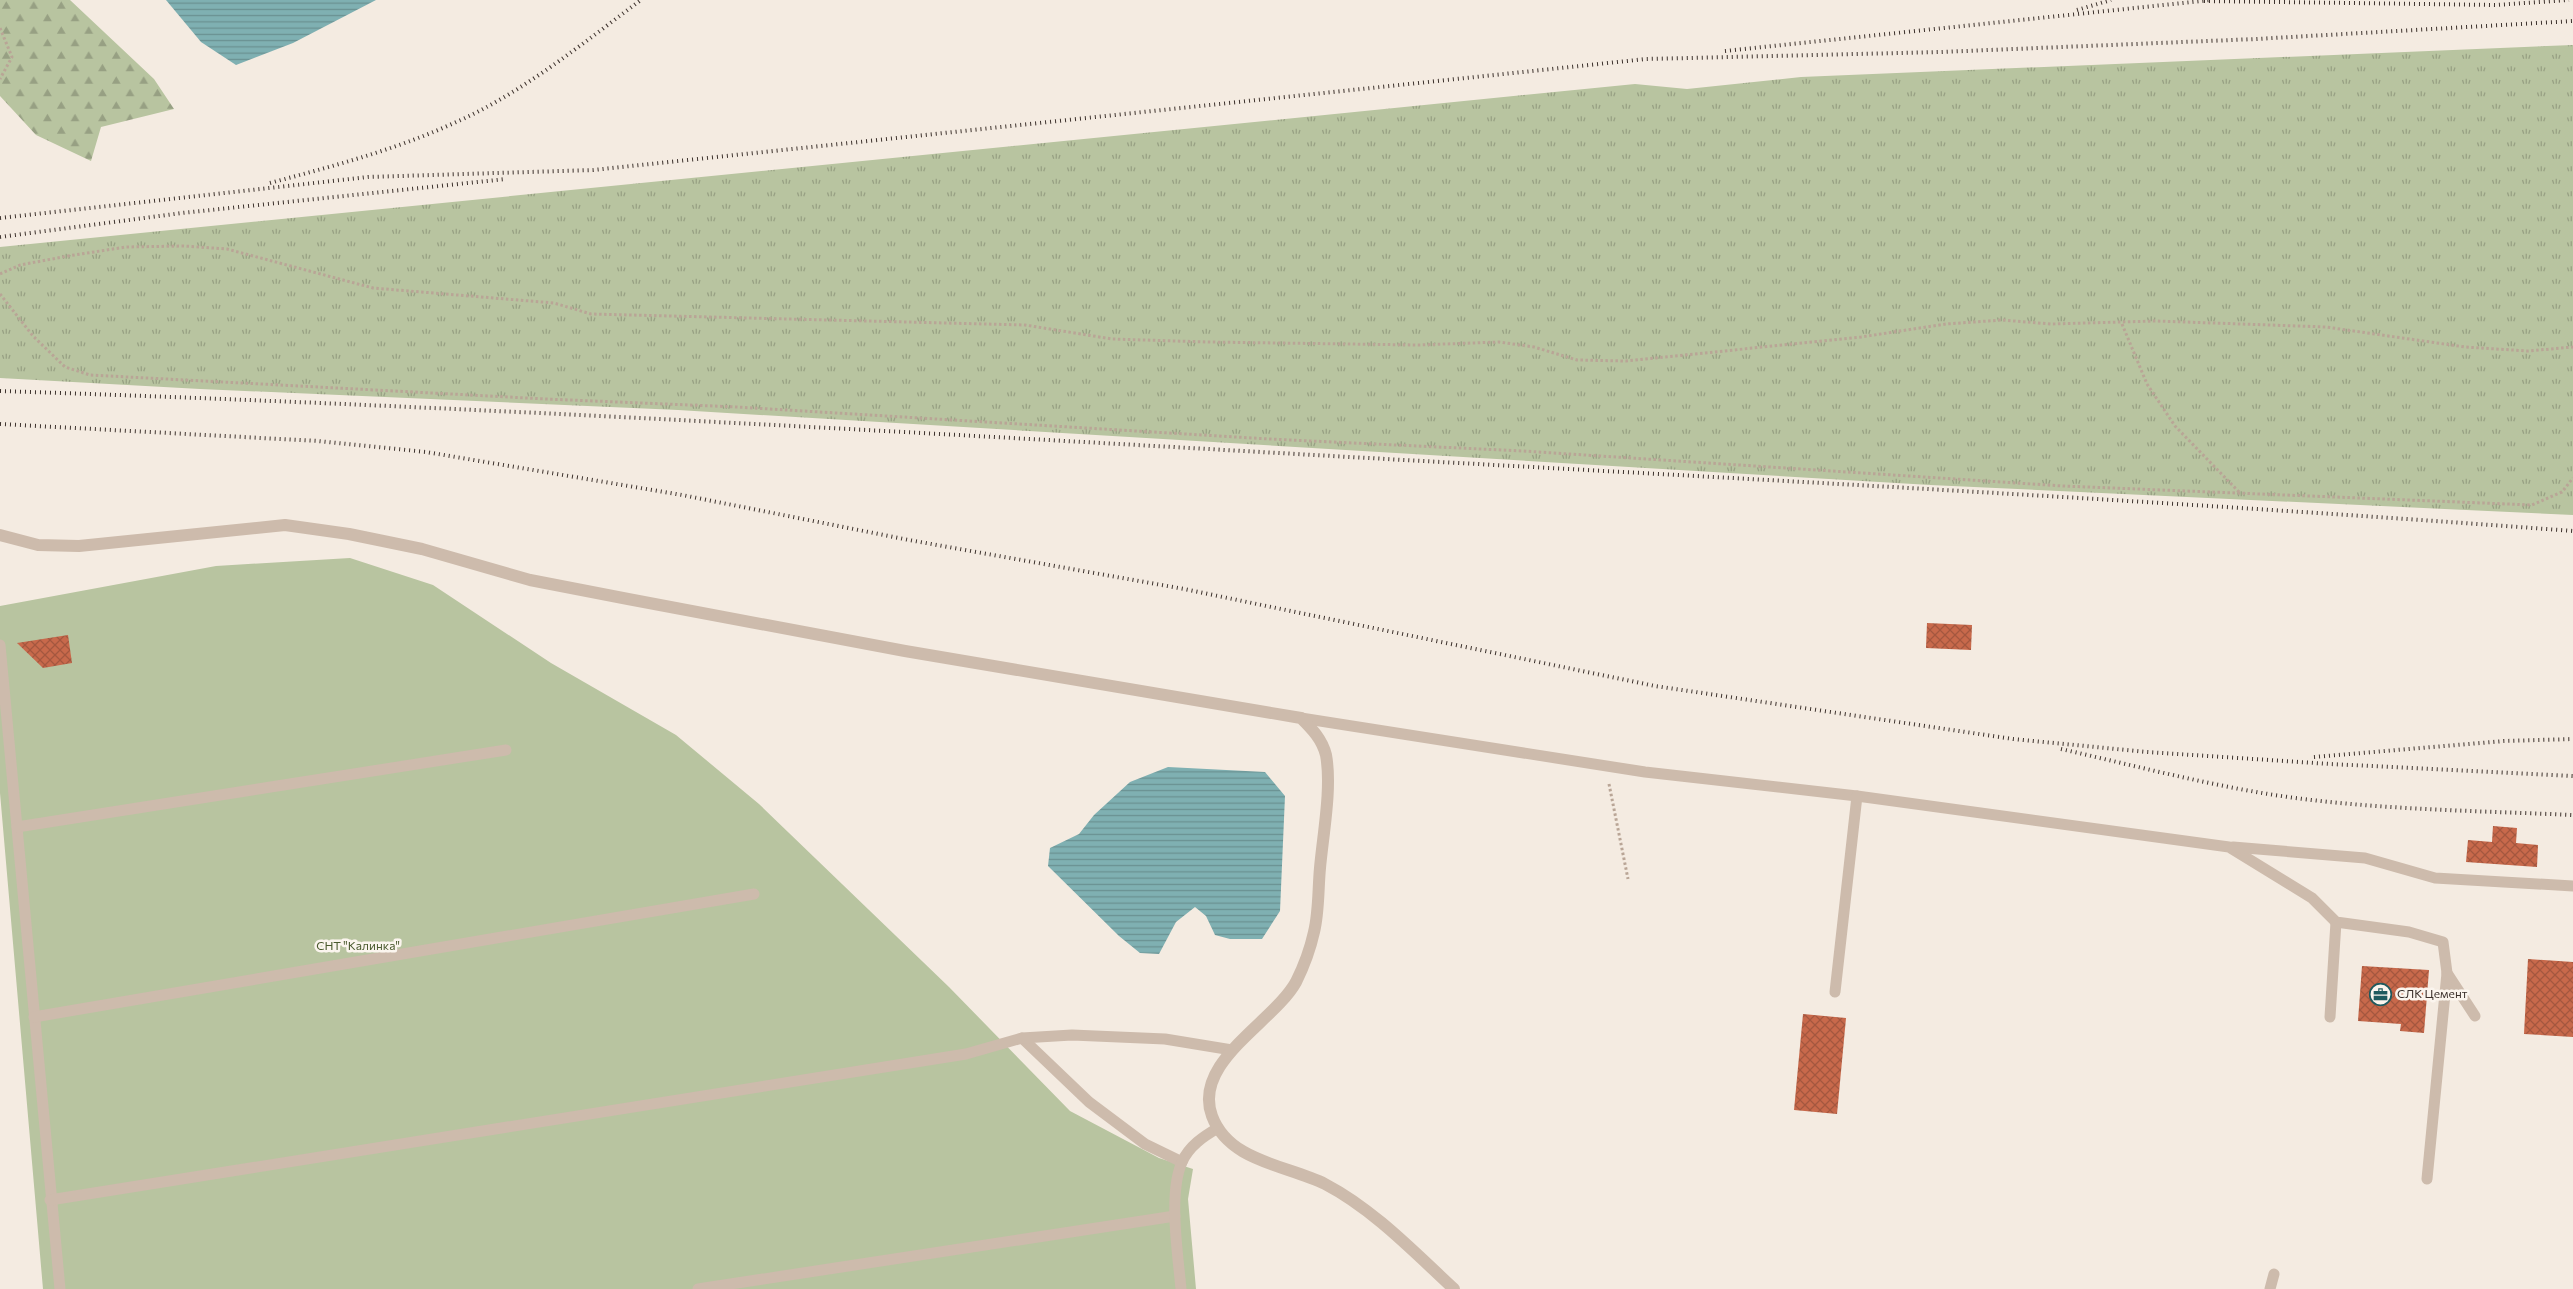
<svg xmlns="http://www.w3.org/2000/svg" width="2573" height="1289" font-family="Commissioner,sans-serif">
<defs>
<pattern id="grass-tufts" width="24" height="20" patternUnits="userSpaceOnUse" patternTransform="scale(1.25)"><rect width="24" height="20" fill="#b8c4a0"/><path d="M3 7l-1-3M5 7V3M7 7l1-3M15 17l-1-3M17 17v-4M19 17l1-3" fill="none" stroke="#97a083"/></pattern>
<pattern id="forest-firs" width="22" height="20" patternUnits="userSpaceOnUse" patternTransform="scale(1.25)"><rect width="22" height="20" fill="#b8c4a0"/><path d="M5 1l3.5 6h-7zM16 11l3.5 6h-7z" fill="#97a083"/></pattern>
<pattern id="water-rules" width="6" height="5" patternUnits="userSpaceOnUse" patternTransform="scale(1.25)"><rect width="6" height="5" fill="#7fb0b2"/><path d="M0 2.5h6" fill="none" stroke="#699091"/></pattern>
<pattern id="building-cross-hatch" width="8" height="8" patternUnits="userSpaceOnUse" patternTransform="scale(1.25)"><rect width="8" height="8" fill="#c8694b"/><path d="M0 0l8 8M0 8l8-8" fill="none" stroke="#a4573f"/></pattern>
</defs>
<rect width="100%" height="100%" fill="#f4ebe1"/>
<!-- grass -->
<path fill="url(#grass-tufts)" d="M 2573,45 L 2573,515 L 1930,485 L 678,410 L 200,389 L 0,378 L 0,247 L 1635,84 L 1687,89 L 1801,77 Z"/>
<!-- forest -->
<path fill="url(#forest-firs)" d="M 0,0 L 70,0 L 154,79 L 174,109 L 101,127 L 91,161 L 36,135 L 0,96 Z"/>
<!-- green -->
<path fill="#b8c4a0" d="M 350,558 L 433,585 L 551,663 L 676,735 L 759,804 L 949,987 L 1070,1111 L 1159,1158 L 1193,1169 L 1188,1199 L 1196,1289 L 43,1289 L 0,793 L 0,606 L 216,566 Z"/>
<!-- water -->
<g fill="url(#water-rules)">
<path d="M 166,0 L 376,0 L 293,43 L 236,65 L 201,42 Z"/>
<path d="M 1168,767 L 1265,772 L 1285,796 L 1280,911 L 1262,939 L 1230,939 L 1215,935 L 1206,916 L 1195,907 L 1176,922 L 1159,954 L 1140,953 L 1119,936 L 1048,866 L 1050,848 L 1079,834 L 1094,815 L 1130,782 Z"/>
</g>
<!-- building -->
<g fill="url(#building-cross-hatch)">
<path d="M 1927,623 L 1972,625 L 1971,650 L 1926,648 Z"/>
<path d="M 68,635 L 72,663 L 43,668 L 17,643 Z"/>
<path d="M 2493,826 L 2517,828 L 2516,843 L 2538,845 L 2537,867 L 2466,862 L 2468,840 L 2492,842 Z"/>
<path d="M 2528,959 L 2573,962 L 2573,1037 L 2524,1034 Z"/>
<path d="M 2362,966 L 2429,970 L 2424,1033 L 2400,1031 L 2401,1024 L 2358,1021 Z"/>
<path d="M 1803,1014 L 1846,1018 L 1837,1114 L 1794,1110 Z"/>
</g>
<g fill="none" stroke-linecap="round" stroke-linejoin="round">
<!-- path -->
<g stroke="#b9a596" stroke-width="3" stroke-dasharray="2.5 2.5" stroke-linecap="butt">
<path d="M 0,28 L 12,57 L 0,79"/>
<path d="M 0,274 L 20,265 L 68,256 L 126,247 L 184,246 L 227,249 L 373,288 L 554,303 L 591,314 L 1025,325 L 1112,339 L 1208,342 L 1419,345 L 1499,342 L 1534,347 L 1577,360 L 1626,361 L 1861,337 L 1946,324 L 2002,320 L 2051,324 L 2156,321 L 2326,327 L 2465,347 L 2528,351 L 2573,347"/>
<path d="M 0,294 L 33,336 L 65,367 L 90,375 L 546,399 L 737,407 L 1269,439 L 1523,451 L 2063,486 L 2532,505 L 2562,492 L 2573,478"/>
<path d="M 2122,324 L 2147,384 L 2175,426 L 2240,493"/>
<path d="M 1609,784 L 1628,879"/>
</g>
<!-- service -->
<g stroke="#cdbbac" stroke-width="11">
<path d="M 0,645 L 60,1289"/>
<path d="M 1301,718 L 1645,772 L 1857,796 L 2229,847 L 2312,898 L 2336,922 L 2409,932 L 2443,942 L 2447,973 L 2475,1016"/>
<path d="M 17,827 L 506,750"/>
<path d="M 2233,847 L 2365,858 L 2435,878 L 2573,886"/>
<path d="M 1835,992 L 1857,796"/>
<path d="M 34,1017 L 754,894"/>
<path d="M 2330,1017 L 2336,922"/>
<path d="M 1022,1038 L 1089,1102 L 1145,1144 L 1182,1162"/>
<path d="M 2427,1179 L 2447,973"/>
<path d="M 50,1200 L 966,1054 L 1022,1038 L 1072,1035 L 1165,1039 L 1232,1050"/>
<path d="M 698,1289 L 1175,1216"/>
<path d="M 1181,1289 C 1178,1254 1168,1194 1182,1162 C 1189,1146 1204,1136 1218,1128"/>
<path d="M 2270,1289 L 2274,1274"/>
</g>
<!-- minor -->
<path stroke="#cdbbac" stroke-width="12" d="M 0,535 L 38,545 L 79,546 L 285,525 L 349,534 L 422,549 L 530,580 L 628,599 L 905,651 L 1301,718 C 1312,729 1322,739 1326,755 C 1332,788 1323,834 1320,868 C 1318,889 1319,912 1314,932 C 1310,950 1304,966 1296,982 C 1274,1022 1192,1062 1212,1116 C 1229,1162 1287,1165 1325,1184 C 1373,1209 1414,1252 1454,1289"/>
<!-- rail -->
<g stroke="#3b302b" stroke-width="4" stroke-dasharray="1 4" stroke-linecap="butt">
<path d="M 2204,1 L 2496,5 L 2569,0"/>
<path d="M 2077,10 L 2111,0"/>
<path d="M 1725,51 L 2211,0"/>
<path d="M 270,183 C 333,166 395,150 454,123 C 521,94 583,43 641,0"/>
<path d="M 0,218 L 368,177 L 593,170 L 1646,59 L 1941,52 L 2256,39 L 2573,21"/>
<path d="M 0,237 L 182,213 L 506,179"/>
<path d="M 0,391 C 444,405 888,431 1332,456 C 1746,479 2160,500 2573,531"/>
<path d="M 0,424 L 318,441 L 426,452 L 682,495 L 909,540 L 1184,589 L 1655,686 L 2013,739 L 2147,752 L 2330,764 L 2573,776"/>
<path d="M 2061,749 C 2141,767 2222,789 2303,799 C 2393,810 2483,811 2573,815"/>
<path d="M 2314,757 L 2504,741 L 2573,739"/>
</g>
</g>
<!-- icons -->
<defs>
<symbol id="office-ring" viewBox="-11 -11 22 22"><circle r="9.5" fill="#fbf5ee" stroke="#1f5a5e" stroke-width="1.5"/><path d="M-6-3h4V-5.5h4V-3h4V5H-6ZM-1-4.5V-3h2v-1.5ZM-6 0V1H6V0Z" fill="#1f5a5e"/></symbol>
</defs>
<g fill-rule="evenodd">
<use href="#office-ring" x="2368" y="982" width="25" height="25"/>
</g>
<g text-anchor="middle" stroke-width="5" stroke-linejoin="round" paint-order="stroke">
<!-- park labels -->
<g font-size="12" fill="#4a5a2e" stroke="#fbf5ee">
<text x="358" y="950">СНТ "Калинка"</text>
</g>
<!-- poi labels -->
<g font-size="12" fill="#3b302b" stroke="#fbf5ee" text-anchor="start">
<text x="2397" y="998">СЛК Цемент</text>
</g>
</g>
</svg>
